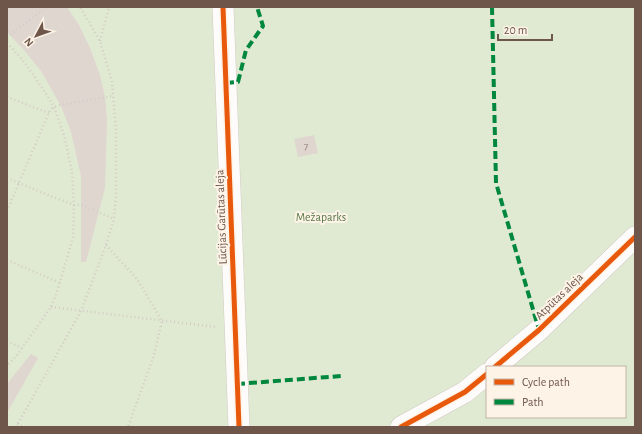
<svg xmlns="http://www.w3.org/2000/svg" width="642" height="434" font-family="'Alegreya Sans',sans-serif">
<rect width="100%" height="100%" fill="#f3eee7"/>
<!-- green -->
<path fill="#e0e9d2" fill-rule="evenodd" d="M 7,7 L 635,7 L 635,427 L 7,427 ZM 487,367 L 625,367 L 625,417 L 487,417 Z"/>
<!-- building -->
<g fill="#dfd6d0">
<path d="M 7,7 L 67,7 L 79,25 L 90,48 L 100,75 L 105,97 L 107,119 L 105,188 L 86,262 L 81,262 L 81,176 L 71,132 L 61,106 L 41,71 L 23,49 L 7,32 Z"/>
<path d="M 314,135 L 318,153 L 298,157 L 294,139 Z"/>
<path d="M 31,354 L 38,358 L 7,413 L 7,384 Z"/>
</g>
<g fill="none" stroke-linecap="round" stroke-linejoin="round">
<defs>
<g id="minor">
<path d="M 223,7 L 239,427"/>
<path d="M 495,367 L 539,330 L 635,237"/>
<path d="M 401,427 L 465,392 L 487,374"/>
</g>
</defs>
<!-- minor casing -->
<use href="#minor" stroke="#d2cbc4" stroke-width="22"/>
<!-- path -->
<g stroke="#d3ccc6" stroke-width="2.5" stroke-dasharray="1 3" stroke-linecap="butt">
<path d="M 7,37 L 47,7"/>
<path d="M 100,41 L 109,7"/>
<path d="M 7,43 L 22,59 L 43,89 L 54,107 L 64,135 L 72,171 L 74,205 L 73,238 L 57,292 L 51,307 L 18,354 L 7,366"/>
<path d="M 7,97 L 49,113"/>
<path d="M 7,178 L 48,195 L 74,205 L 82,205 L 114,219"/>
<path d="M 7,211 L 50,110 L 54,107 L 60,105 L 113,96"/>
<path d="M 106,245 L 137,279 L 162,321 L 154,355 L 128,427"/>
<path d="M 7,260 L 60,283"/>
<path d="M 51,307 L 216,327"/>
<path d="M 7,341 L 22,348"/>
<path d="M 17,424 L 24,427"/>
<path d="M 16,427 L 38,388 L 81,311 L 106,245 L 114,219 L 116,194 L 116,131 L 112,82 L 100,41 L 80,7"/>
</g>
<!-- minor -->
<use href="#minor" stroke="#fdfcfb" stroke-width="21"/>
<!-- quiet -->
<g stroke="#00873e" stroke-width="4" stroke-dasharray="8 4" stroke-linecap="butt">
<path d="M 492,7 L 496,183 L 539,330"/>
<path d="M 226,83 L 238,82 L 246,50 L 263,26 L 257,7"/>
<path d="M 237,384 L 341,376"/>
</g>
<defs>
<g id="cycleway">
<path d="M 223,7 L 239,427"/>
<path d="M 495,367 L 539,330 L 635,237"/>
<path d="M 401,427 L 465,392 L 487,374"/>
</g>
</defs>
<!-- cycleway casing -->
<use href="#cycleway" stroke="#fdf3e7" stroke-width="8"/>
<!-- cycleway -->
<use href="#cycleway" stroke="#e8590c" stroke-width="5"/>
</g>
<g text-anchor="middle" stroke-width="4" stroke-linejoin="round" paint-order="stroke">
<!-- number labels -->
<g font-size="10" fill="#8c786e">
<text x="306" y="150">7</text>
</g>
<!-- street labels -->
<g font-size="12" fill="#6e564b" stroke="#fdf3e7">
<text transform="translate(221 217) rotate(-92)" y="4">Lūcijas Garūtas aleja</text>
<text transform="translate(559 296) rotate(-44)" y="4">Atpūtas aleja</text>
</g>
<!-- park labels -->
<g font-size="12" fill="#577947" stroke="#fdf3e7">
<text x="321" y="221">Mežaparks</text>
</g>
</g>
<!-- border -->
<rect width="642" height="434" fill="none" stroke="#6e564b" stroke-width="16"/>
<!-- legend -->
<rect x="486" y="366" width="140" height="52" fill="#fdf3e7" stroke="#c4b4a9"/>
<rect x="494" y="379" width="20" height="6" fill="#e8590c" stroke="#c4b4a9"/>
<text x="522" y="386" font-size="12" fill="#6e564b">Cycle path</text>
<rect x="494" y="399" width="20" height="6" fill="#00873e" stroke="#c4b4a9"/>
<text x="522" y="406" font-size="12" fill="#6e564b">Path</text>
<!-- north arrow -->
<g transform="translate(36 36) rotate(229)" stroke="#fdf3e7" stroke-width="3" paint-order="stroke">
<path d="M0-3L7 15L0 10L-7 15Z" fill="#6e564b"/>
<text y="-6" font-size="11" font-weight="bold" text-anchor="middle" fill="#6e564b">N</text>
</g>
<!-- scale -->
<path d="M498 34v6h54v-6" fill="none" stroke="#6e564b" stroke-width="2"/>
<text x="504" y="34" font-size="12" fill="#6e564b" stroke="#fdf3e7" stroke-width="3" paint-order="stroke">20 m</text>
</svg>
